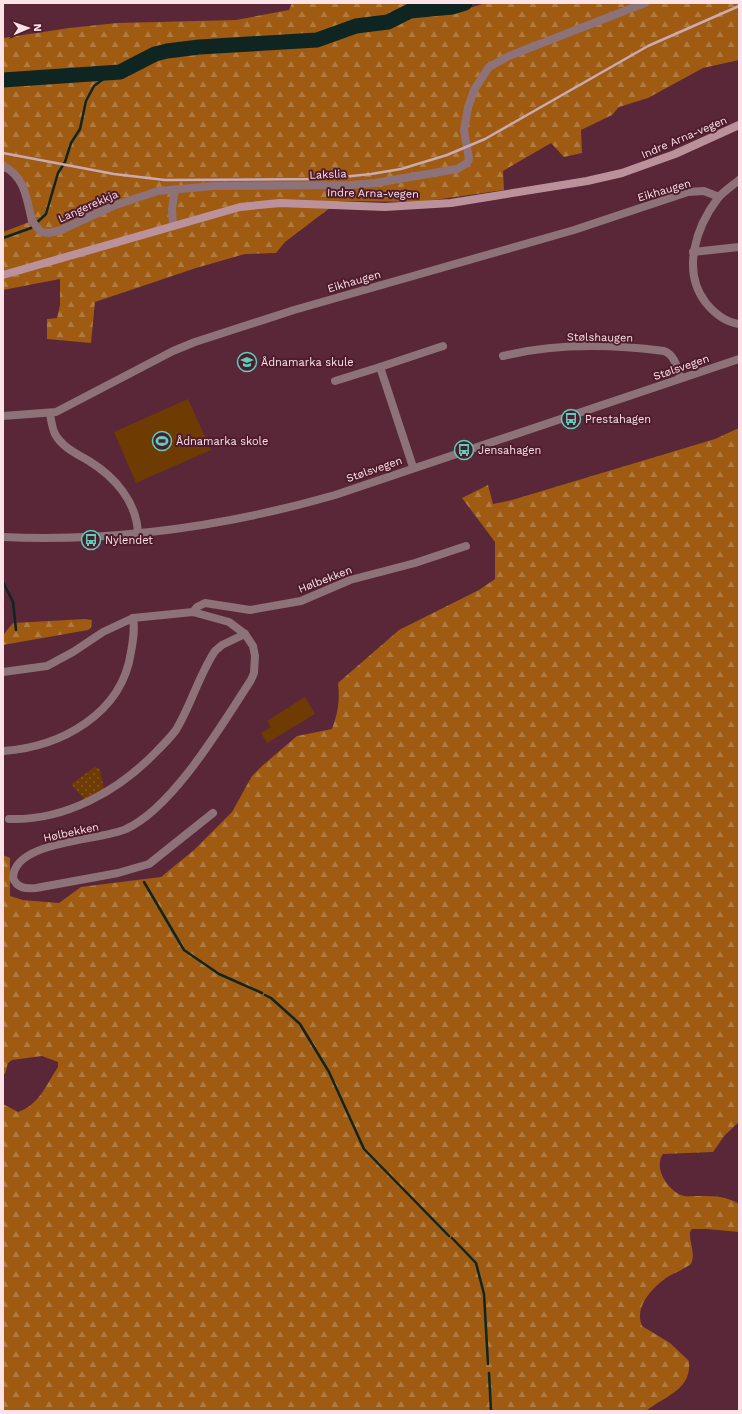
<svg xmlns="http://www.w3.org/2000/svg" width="742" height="1414" font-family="'Work Sans',sans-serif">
<defs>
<pattern id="forest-firs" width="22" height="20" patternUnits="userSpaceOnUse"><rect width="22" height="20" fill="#9e5b11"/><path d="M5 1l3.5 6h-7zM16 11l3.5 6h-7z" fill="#b17a3f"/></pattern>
<pattern id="park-dots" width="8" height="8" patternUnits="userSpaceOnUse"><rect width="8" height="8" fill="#6e3c02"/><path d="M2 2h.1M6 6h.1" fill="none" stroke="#845827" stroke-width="1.8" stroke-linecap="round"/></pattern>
</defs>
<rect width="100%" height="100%" fill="#592737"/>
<!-- forest -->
<g fill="url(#forest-firs)">
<path d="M 292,3 L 452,3 L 454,10 L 463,10 L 486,3 L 739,3 L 739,60 L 703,68 L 648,98 L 619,107 L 612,115 L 581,130 L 582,153 L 564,157 L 551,143 L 503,171 L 504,190 L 420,202 L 339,201 L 285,242 L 276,253 L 245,254 L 196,268 L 95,302 L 91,343 L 47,339 L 47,319 L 57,318 L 60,305 L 60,279 L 3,290 L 3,232 L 32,221 L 26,194 L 3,166 L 3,38 L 69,28 L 117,23 L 236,20 L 289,10 Z"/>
<path d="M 739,428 L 739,1122 L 725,1135 L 713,1152 L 663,1154 C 653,1168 668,1190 681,1195 C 685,1197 690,1196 694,1196 C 710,1196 725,1195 739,1204 L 739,1232 L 707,1229 L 692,1229 L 690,1232 C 689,1243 696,1253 691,1264 C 683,1270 674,1273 666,1278 C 652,1288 634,1307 642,1326 L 670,1343 L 689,1361 C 692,1390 665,1396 646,1411 L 3,1411 L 3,1104 L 18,1112 C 39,1105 46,1085 58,1067 L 58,1062 L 42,1056 L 12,1060 L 8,1063 L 5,1074 L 3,1074 L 3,855 L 10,858 L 10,896 L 23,900 L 59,903 L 81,887 L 161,877 L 194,850 L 232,812 L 252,776 L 262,766 L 297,736 L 332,729 C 338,713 340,700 338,683 L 399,630 L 479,590 L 495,579 L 495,542 L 462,498 L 488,485 L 493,504 L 512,500 L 715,439 Z"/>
<path d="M 85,619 L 92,620 L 91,628 L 88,630 L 3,645 L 3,635 L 13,623 Z"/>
</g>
<!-- park -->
<path fill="url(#park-dots)" d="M 95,767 L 100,769 L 104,790 L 85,800 L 71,784 Z"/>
<!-- pitch -->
<g fill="#6e3c02">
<path d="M 188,399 L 211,450 L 136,483 L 114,432 Z"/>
<path d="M 305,697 L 315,714 L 267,743 L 261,733 L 271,727 L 267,721 Z"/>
</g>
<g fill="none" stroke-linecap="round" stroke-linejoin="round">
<!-- stream -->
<g stroke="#0f2521" stroke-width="2.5">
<path d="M 3,238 L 31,228 L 46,214 L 58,173 L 65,162 L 71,143 L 80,129 L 86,101 L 94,86 L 110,74"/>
<path d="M 3,582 L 13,602 L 16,630"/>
<path d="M 144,882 L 184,950 L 219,974 L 262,993"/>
<path d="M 265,995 L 271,998 L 300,1024 L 329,1072 L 364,1149 L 449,1236"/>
<path d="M 452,1238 L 476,1263 L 484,1294 L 488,1364"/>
<path d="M 489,1373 L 491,1411"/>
</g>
<!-- river -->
<path stroke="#0f2521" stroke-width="15" d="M 3,80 L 120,72 L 155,54 L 167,51 L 199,47 L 317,40 L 356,26 L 388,22 L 410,11 L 452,7 L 465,3"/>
<!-- minor -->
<g stroke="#8d7279" stroke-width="8">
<path d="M 3,166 C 25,176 27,200 32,221 L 41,232 L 49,233 L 61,230 L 113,206 L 158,191 L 213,186 L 350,185 L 375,183 L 457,169 L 467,163 L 469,159 L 464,130 L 468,108 L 474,90 L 489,67 L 509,56 L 645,3"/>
<path d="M 739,180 C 732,186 724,191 718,198 C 696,227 681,271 706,303 C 715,314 725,322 739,324"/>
<path d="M 173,225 L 172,209 L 175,190"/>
<path d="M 693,252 L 739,247"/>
<path d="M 503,356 C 555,343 611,344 664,351 C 675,355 677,368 681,378"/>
<path d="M 380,367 L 443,346"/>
<path d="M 335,381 L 380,367 L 413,467"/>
<path d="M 50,413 C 51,420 52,428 55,434 C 62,447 77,454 89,461 C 115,477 137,502 138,534"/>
<path d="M 3,416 L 56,412 L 173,351 L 195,342 L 294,310 L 574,230 L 688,192 L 704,191 L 719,197"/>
<path d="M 193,612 L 197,607 L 205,603 L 250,610 L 301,601 L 350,580 L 415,563 L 466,546"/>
<path d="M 3,672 L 47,666 L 73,652 L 103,632 L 133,618 L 193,612 L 229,622 L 245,634 L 253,646 L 255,656 L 254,673 L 251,680 C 223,723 173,808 126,829 C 101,841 14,840 13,878 C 17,888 25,889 36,888 L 118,873 L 149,864 L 213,813"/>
<path d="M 3,751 C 61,747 122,714 131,652 C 133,641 135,630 133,618"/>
<path d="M 9,819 C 65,821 118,791 155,753 C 162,746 170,738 176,730 C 191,705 199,675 215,651 L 222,645 L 245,634"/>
</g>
<!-- tertiary -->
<path stroke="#8d7279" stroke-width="8" d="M 3,537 C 116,542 227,526 335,495 L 739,359"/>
<!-- secondary -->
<path stroke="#bb919c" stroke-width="8" d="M 3,275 L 240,207 L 280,203 L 385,207 L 451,203 L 587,181 L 622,173 L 675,154 L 739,125"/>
<!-- rail -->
<path stroke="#ccaab3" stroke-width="2.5" d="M 3,153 L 114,174 L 165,180 L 323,179 L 371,174 L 401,169 L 447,155 L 485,139 L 648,46 L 739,6"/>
</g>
<!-- icons -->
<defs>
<symbol id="school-ring" viewBox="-11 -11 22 22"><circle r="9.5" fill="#4e1c2d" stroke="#5bcebc" stroke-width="1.5"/><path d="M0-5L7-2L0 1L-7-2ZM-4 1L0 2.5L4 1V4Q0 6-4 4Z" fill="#5bcebc"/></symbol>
<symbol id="bus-ring" viewBox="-11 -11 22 22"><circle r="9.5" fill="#4e1c2d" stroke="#5bcebc" stroke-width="1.5"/><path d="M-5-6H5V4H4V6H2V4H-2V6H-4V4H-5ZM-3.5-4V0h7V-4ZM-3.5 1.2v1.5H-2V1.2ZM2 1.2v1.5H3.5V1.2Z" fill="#5bcebc"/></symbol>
<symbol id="stadium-ring" viewBox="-11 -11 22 22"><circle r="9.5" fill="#4e1c2d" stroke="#5bcebc" stroke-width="1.5"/><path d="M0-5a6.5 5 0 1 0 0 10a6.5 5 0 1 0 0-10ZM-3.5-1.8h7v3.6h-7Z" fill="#5bcebc"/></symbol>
</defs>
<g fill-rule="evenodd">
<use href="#school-ring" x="236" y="351" width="22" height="22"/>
<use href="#bus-ring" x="560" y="408" width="22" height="22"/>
<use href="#stadium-ring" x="151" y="430" width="22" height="22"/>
<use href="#bus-ring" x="453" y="439" width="22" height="22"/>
<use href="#bus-ring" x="80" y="529" width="22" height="22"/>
</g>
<g text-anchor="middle" stroke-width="4" stroke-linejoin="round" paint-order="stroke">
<!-- street labels -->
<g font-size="11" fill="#fde2e8" stroke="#4e1c2d">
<text transform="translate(684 137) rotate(-23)" y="4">Indre Arna-vegen</text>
<text transform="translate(328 174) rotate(-2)" y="4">Lakslia</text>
<text transform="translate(664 190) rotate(-16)" y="4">Eikhaugen</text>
<text transform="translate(373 193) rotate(1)" y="4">Indre Arna-vegen</text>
<text transform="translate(88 206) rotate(-24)" y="4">Langerekkja</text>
<text transform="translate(354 281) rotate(-16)" y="4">Eikhaugen</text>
<text transform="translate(600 337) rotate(1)" y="4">Stølshaugen</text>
<text transform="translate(681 367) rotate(-19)" y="4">Stølsvegen</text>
<text transform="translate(374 469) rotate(-19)" y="4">Stølsvegen</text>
<text transform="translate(325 579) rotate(-21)" y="4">Hølbekken</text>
<text transform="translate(71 832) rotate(-12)" y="4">Hølbekken</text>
</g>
<!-- poi labels -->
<g font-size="11" fill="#fde2e8" stroke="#4e1c2d" text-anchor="start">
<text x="261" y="366">Ådnamarka skule</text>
<text x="585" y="423">Prestahagen</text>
<text x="176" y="445">Ådnamarka skole</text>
<text x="478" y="454">Jensahagen</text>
<text x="105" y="544">Nylendet</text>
</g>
</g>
<!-- border -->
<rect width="742" height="1414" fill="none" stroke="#fde2e8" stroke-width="8"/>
<!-- north arrow -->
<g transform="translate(28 28) rotate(88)" stroke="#4e1c2d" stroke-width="3" paint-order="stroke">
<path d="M0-3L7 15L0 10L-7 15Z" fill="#fde2e8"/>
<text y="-6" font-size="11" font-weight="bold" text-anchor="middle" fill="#fde2e8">N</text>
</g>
</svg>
